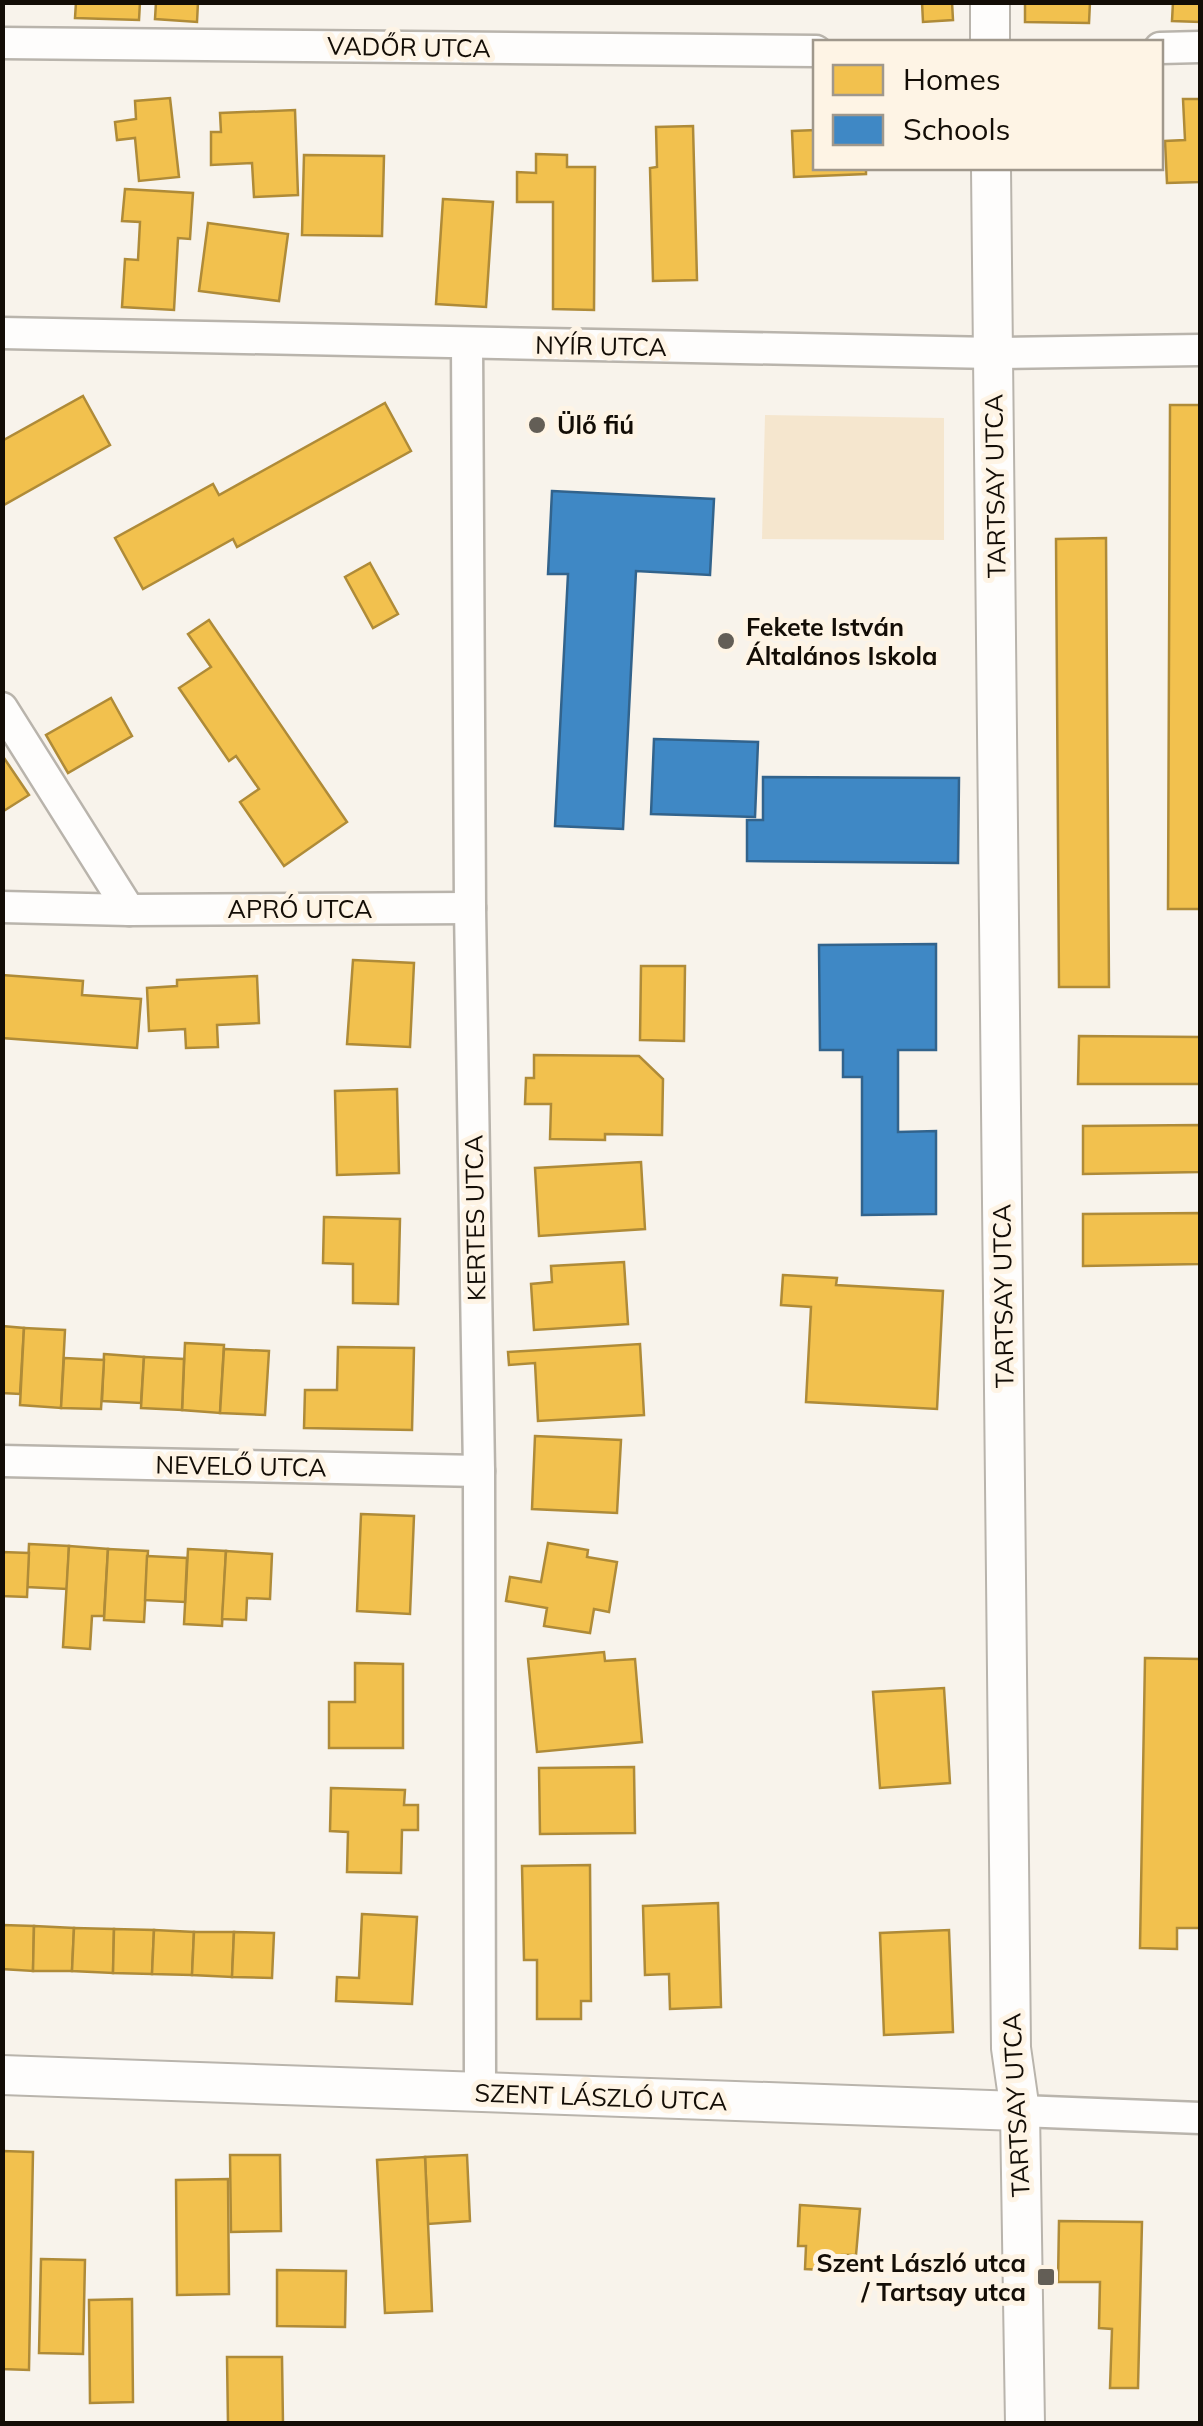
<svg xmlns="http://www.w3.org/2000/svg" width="1203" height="2426" font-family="Mulish,sans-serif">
<rect width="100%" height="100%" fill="#f8f3eb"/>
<!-- green -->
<path fill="#f5e6ce" d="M 765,415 L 944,418 L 944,540 L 762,539 Z"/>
<!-- homes -->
<g fill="#f2c14e" stroke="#af8b38" stroke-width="2.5">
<path d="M 76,2 L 140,2 L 139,20 L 75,18 Z"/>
<path d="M 156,2 L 198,2 L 197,22 L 155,19 Z"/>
<path d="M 922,2 L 952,2 L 953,20 L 923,22 Z"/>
<path d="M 1025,2 L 1090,2 L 1089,23 L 1025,22 Z"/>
<path d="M 1173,2 L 1200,2 L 1200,22 L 1172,21 Z"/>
<path d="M 170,98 L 179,177 L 139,181 L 135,138 L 117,140 L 115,122 L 136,119 L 135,101 Z"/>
<path d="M 1183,99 L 1200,99 L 1200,182 L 1167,183 L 1165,141 L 1185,140 Z"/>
<path d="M 295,110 L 298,195 L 254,197 L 252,163 L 211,165 L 211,132 L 221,132 L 220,113 Z"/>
<path d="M 693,126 L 697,280 L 653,281 L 650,168 L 657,167 L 656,127 Z"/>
<path d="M 816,130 L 816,168 L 866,168 L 866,174 L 794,177 L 792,131 Z"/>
<path d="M 536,154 L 567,155 L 567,167 L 595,167 L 594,310 L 553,309 L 553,202 L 517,202 L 517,172 L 536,173 Z"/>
<path d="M 304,155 L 384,156 L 382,236 L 302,235 Z"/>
<path d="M 125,189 L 193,193 L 190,239 L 178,238 L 174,310 L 122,307 L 125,259 L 138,260 L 140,222 L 122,221 Z"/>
<path d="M 443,199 L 493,202 L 486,307 L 436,304 Z"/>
<path d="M 208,223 L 288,234 L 279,301 L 199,291 Z"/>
<path d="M 83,396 L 110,445 L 2,506 L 2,441 Z"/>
<path d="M 385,403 L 411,451 L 237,547 L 233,539 L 143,589 L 115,538 L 213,484 L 219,495 Z"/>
<path d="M 1170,405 L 1200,405 L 1200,909 L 1168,909 Z"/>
<path d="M 1106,538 L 1109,987 L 1059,987 L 1056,539 Z"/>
<path d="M 370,563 L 398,614 L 373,628 L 345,577 Z"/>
<path d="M 209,620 L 347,822 L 284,866 L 240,802 L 259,789 L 236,756 L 229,761 L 179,688 L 211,667 L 188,634 Z"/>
<path d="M 111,698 L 132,736 L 68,773 L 46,735 Z"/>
<path d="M 2,755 L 29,795 L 2,812 Z"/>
<path d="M 353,960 L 414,963 L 410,1047 L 347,1044 Z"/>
<path d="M 641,966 L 685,966 L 684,1041 L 640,1040 Z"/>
<path d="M 2,975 L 83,981 L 82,995 L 141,999 L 137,1048 L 2,1038 Z"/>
<path d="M 257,976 L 259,1023 L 217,1025 L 218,1047 L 186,1048 L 185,1029 L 149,1031 L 147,988 L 177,986 L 177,980 Z"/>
<path d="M 1079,1036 L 1200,1037 L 1200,1084 L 1078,1084 Z"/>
<path d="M 534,1055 L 639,1056 L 663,1079 L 662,1135 L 605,1134 L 605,1140 L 550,1139 L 551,1104 L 525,1104 L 526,1078 L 534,1078 Z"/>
<path d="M 397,1089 L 399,1173 L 337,1175 L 335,1091 Z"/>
<path d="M 1200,1125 L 1200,1172 L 1083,1174 L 1083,1126 Z"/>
<path d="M 641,1162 L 645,1229 L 539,1236 L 535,1168 Z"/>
<path d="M 1200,1213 L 1200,1264 L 1083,1266 L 1083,1214 Z"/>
<path d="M 324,1217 L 400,1219 L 398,1304 L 353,1303 L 353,1264 L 323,1263 Z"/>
<path d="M 624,1262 L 628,1324 L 534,1330 L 531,1284 L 552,1282 L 551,1266 Z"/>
<path d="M 783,1275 L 837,1278 L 836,1285 L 943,1291 L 937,1409 L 806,1402 L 811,1307 L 781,1305 Z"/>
<path d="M 2,1326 L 24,1328 L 20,1394 L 2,1393 Z"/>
<path d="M 24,1328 L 65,1330 L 61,1408 L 20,1405 Z"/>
<path d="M 185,1343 L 224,1345 L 220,1413 L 182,1410 Z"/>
<path d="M 640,1344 L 644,1415 L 538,1421 L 535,1363 L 509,1365 L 508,1352 Z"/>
<path d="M 338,1347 L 414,1348 L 412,1430 L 304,1428 L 305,1390 L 337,1390 Z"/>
<path d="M 224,1349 L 269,1351 L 265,1415 L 220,1413 Z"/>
<path d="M 104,1354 L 144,1357 L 141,1403 L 102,1401 Z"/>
<path d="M 144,1357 L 184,1359 L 182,1410 L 141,1408 Z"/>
<path d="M 64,1358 L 104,1360 L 101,1409 L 61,1408 Z"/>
<path d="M 535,1436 L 621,1440 L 617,1513 L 532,1509 Z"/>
<path d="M 361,1514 L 414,1516 L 410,1614 L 357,1611 Z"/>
<path d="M 548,1543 L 588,1550 L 587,1557 L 617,1562 L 609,1612 L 594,1609 L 590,1633 L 544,1626 L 547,1608 L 506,1601 L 510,1577 L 541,1582 Z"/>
<path d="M 29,1544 L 69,1546 L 67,1589 L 27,1587 Z"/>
<path d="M 69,1546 L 108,1549 L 104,1616 L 92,1616 L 90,1649 L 63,1647 Z"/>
<path d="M 108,1549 L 148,1551 L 144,1622 L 104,1620 Z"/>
<path d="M 188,1549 L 226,1551 L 222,1626 L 184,1624 Z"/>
<path d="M 226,1551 L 272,1554 L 270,1599 L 247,1598 L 246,1620 L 222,1619 Z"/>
<path d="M 2,1552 L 29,1553 L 27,1597 L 2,1596 Z"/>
<path d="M 147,1556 L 187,1558 L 185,1602 L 145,1600 Z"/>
<path d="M 604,1652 L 605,1661 L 635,1659 L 642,1742 L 537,1752 L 528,1659 Z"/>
<path d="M 1145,1658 L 1200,1659 L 1200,1928 L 1177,1928 L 1177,1949 L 1140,1948 Z"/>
<path d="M 355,1663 L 403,1664 L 403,1748 L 329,1748 L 329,1702 L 355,1702 Z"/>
<path d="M 944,1688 L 950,1783 L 880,1788 L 873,1692 Z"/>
<path d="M 634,1767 L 635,1833 L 540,1834 L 539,1768 Z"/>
<path d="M 331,1788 L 405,1790 L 404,1805 L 418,1805 L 418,1830 L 402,1830 L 401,1873 L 347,1872 L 348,1832 L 330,1831 Z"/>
<path d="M 590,1865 L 591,2001 L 581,2001 L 581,2019 L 537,2019 L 537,1960 L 524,1960 L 522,1866 Z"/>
<path d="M 718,1903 L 721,2007 L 670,2009 L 669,1974 L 645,1975 L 643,1906 Z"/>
<path d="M 362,1914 L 417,1917 L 412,2004 L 336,2001 L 337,1977 L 359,1978 Z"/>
<path d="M 2,1925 L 34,1926 L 33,1971 L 2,1969 Z"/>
<path d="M 34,1926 L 74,1928 L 72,1971 L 33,1971 Z"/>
<path d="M 74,1928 L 114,1929 L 113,1973 L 72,1971 Z"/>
<path d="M 114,1929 L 154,1930 L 152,1974 L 113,1973 Z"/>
<path d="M 154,1930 L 194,1932 L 192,1975 L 152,1974 Z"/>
<path d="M 949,1930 L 953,2032 L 884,2035 L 880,1933 Z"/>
<path d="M 194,1932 L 234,1932 L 232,1977 L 192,1975 Z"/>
<path d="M 234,1932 L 274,1933 L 272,1978 L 232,1977 Z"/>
<path d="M 2,2151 L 33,2152 L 29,2370 L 2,2369 Z"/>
<path d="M 230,2155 L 280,2155 L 281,2231 L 231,2232 Z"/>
<path d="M 467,2155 L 470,2221 L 428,2224 L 425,2157 Z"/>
<path d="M 425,2157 L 432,2311 L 385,2313 L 377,2160 Z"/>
<path d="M 228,2179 L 229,2294 L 177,2295 L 176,2180 Z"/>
<path d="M 800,2205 L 860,2209 L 856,2255 L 842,2255 L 841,2271 L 805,2269 L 806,2246 L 798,2246 Z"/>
<path d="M 1059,2221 L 1142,2222 L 1138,2388 L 1110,2388 L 1112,2329 L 1099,2328 L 1100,2282 L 1058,2282 Z"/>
<path d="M 41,2259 L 85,2260 L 83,2354 L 39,2353 Z"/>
<path d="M 277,2270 L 346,2271 L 345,2327 L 277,2326 Z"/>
<path d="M 132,2299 L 133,2402 L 90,2403 L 89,2300 Z"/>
<path d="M 227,2357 L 282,2357 L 283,2424 L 228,2424 Z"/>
</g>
<!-- schools -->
<g fill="#3f88c5" stroke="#32638c" stroke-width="2.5">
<path d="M 552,491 L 714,499 L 710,575 L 636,571 L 623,829 L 555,826 L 568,574 L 548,574 Z"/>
<path d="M 654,739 L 758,742 L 755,817 L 651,814 Z"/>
<path d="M 763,777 L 959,778 L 958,863 L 747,861 L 747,820 L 763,820 Z"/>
<path d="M 936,944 L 936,1050 L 898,1050 L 898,1132 L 936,1131 L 936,1214 L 862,1215 L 862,1077 L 843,1077 L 843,1050 L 820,1050 L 819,945 Z"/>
</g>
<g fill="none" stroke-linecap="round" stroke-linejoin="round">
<defs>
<g id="minor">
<path d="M 2,43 L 816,51"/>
<path d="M 1160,48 L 1200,47"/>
<path d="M 2,333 L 993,353 L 1200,350"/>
<path d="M 467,343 L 470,908 L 479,1471 L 480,2092"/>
<path d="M 2,708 L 129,910"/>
<path d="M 2,907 L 129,910 L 470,908"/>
<path d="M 2,1461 L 479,1471"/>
<path d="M 1020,2111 L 1200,2118"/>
</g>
<g id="tertiary">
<path d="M 990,2 L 990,42"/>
<path d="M 991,168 L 1011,2048 L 1020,2111 L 1025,2424"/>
<path d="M 2,2075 L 1020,2111"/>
</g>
</defs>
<!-- minor casing -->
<use href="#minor" stroke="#b9b4ac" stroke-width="35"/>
<!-- tertiary casing -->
<use href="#tertiary" stroke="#b9b4ac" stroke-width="42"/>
<!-- minor -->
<use href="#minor" stroke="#fefdfc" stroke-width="30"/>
<!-- tertiary -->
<use href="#tertiary" stroke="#fefdfc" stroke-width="38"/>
</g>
<!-- markers -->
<g fill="#635e56" stroke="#fef4e5" stroke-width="4">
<circle cx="537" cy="425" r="10"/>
<circle cx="726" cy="641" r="10"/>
<rect x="1036" y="2267" width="20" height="20" rx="5"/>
</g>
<g text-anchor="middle" stroke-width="10" stroke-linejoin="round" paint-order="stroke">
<!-- street labels -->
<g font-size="25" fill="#130d06" stroke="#fef4e5">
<text transform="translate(409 47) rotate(1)" y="9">VADŐR UTCA</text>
<text transform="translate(601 346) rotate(1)" y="9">NYÍR UTCA</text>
<text transform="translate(995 486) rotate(-91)" y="9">TARTSAY UTCA</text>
<text x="300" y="918">APRÓ UTCA</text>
<text transform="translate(475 1218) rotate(-91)" y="9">KERTES UTCA</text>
<text transform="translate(1003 1296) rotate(-91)" y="9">TARTSAY UTCA</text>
<text transform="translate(241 1466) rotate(1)" y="9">NEVELŐ UTCA</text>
<text transform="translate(601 2097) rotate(2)" y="9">SZENT LÁSZLÓ UTCA</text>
<text transform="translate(1016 2105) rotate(-93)" y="9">TARTSAY UTCA</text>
</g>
<!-- poi labels -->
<g font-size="25" font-weight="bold" fill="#130d06" stroke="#fef4e5" text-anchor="start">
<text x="557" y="434">Ülő fiú</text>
<text x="746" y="636">Fekete István<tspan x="746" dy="29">Általános Iskola</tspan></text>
<text x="1026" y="2272" text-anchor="end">Szent László utca<tspan x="1026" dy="29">/ Tartsay utca</tspan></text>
</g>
</g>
<!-- border -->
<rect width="1203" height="2426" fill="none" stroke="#130d06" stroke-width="10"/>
<!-- legend -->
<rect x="813" y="40" width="350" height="130" fill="#fef4e5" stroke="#a0988c" stroke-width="2.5"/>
<rect x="833" y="65" width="50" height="30" fill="#f2c14e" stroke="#a0988c" stroke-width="2.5"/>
<text x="903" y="90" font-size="30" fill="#130d06">Homes</text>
<rect x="833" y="115" width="50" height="30" fill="#3f88c5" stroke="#a0988c" stroke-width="2.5"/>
<text x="903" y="140" font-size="30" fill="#130d06">Schools</text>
</svg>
